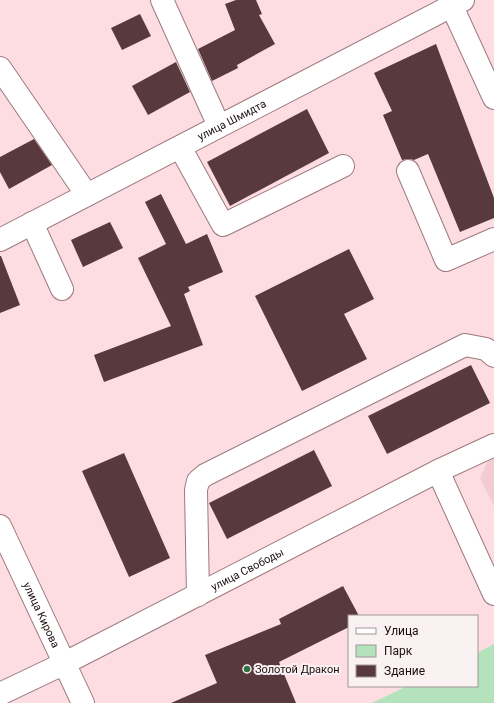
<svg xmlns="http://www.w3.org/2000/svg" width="494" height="703" font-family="Roboto,sans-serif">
<rect width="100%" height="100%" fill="#fddde2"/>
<!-- built -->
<path fill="#f2ccd2" d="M 494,458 L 494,506 L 480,478 L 488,461 Z"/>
<!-- green -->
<path fill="#b4e3bb" d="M 494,644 L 494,703 L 372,703 L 407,686 L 477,686 L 477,653 Z"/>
<!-- building -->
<g fill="#58393e">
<path d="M 236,0 L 256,0 L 262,14 L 259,15 L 275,44 L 237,65 L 238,68 L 212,81 L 198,49 L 235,30 L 225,4 Z"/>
<path d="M 140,14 L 151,36 L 122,50 L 111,28 Z"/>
<path d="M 436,44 L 494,198 L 494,218 L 460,232 L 428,154 L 414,160 L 409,159 L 402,160 L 383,115 L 392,111 L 374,73 Z"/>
<path d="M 176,62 L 190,92 L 148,115 L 132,86 Z"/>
<path d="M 307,109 L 329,153 L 230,206 L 207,162 Z"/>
<path d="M 34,139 L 52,165 L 9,189 L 0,172 L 0,157 Z"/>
<path d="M 161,194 L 186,244 L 207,234 L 223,272 L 188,287 L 190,291 L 184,294 L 203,345 L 104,382 L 94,355 L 171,326 L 138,258 L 166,244 L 145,202 Z"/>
<path d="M 110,222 L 123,248 L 83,267 L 71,240 Z"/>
<path d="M 349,249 L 374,299 L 344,314 L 367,359 L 302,391 L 255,296 Z"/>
<path d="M 0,256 L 1,256 L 20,305 L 0,313 Z"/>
<path d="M 471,365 L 490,403 L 387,454 L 368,416 Z"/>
<path d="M 314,450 L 332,486 L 227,539 L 209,503 Z"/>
<path d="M 124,453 L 170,558 L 129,577 L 82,471 Z"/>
<path d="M 343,586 L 359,616 L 349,616 L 349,627 L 279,662 L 296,703 L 171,703 L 217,683 L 205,655 L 281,624 L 279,619 Z"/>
</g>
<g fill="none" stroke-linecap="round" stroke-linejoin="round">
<defs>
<g id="minor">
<path d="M 162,0 L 219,126"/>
<path d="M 0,68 L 87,195"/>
<path d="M 180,147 L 223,225 L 343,166"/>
<path d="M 408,171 L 446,260 L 494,239"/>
<path d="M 32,223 L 62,289"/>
<path id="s1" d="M 0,240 L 463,0"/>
<path d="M 438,471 L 494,594"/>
<path id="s2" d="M 0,526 L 83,703"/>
<path d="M 198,595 L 196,490 L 198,481 L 205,475 L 465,345 L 486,349 L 494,356"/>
</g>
<g id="major">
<path d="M 449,0 L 494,98"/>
<path id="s3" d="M 0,694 L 65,663 L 438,471 L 494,445"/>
</g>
</defs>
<!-- minor casing -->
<use href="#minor" stroke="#9c797f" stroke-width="24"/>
<!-- major casing -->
<use href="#major" stroke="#9c797f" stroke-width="24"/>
<!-- minor -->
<use href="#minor" stroke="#fff" stroke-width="22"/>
<!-- major -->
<use href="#major" stroke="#fff" stroke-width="22"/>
</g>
<!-- markers -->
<circle fill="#2d723e" stroke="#faf1f3" stroke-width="1.5" cx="247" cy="669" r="4"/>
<g text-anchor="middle" stroke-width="4" stroke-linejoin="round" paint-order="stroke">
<!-- street labels -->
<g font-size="11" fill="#1c0f11" stroke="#faf1f3">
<text dy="4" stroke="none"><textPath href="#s1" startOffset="261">улица Шмидта</textPath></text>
<text dy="4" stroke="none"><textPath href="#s3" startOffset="277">улица Свободы</textPath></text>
<text dy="4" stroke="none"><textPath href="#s2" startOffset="98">улица Кирова</textPath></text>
</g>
<!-- poi labels -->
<g font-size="11" fill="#1c0f11" stroke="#faf1f3" text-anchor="start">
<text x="255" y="673">Золотой Дракон</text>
</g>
</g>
<!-- legend -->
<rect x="348" y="615" width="130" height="72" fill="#faf1f3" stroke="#a19799"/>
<rect x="356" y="628" width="20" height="6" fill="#ffffff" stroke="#a19799"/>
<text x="384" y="635" font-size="12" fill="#1c0f11">Улица</text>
<rect x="356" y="645" width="20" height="12" fill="#b4e3bb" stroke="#a19799"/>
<text x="384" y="655" font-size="12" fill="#1c0f11">Парк</text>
<rect x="356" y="665" width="20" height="12" fill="#58393e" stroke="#a19799"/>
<text x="384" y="675" font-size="12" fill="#1c0f11">Здание</text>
</svg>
